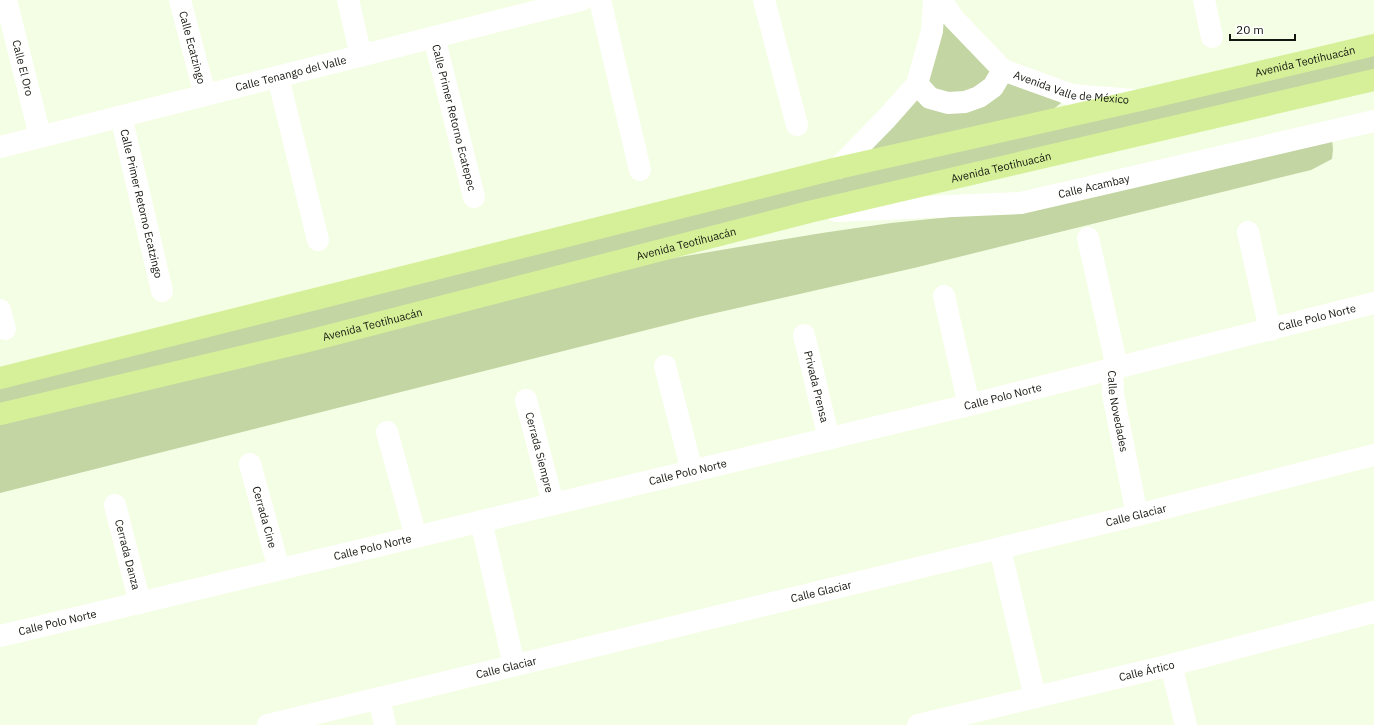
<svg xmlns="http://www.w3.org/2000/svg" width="1374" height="725" font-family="'IBM Plex Sans',sans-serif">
<rect width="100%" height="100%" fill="#f4fee4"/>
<!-- green -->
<g fill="#c3d5a2">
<path d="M 942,24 L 946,24 L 992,70 L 979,88 L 943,96 L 924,80 Z"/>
<path d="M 1374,49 L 1374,77 L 0,411 L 0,382 Z"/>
<path d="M 1002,79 L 1062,98 L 1061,103 L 1050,112 L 893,151 L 863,149 L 917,89 L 936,105 Z"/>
<path d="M 1332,140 L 1333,149 L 1332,159 L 1311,170 L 914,268 L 698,317 L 0,493 L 0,425 L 638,264 L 822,233 L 891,223 L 980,214 Z"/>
</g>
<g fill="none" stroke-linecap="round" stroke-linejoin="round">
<!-- minor -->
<g stroke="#fff" stroke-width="22">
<path id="s1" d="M 6,0 L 40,136"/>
<path id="s2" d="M 180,0 L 205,95"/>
<path d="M 348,0 L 361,56"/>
<path d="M 600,0 L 640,170"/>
<path d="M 764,0 L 797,125"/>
<path id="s3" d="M 941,0 L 954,19 L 1003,70 L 1072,95 L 1133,100"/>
<path d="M 1204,0 L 1212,37"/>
<path id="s4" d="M 434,37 L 474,197"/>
<path d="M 278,77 L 318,240"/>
<path d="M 917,84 L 930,98 L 948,103 L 965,102 L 979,97 L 993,87 L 1003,70"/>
<path id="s5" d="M 121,116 L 162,291"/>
<path id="s6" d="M 0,147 L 581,0"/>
<path d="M 838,168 L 886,119 L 917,84 L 932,31 L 934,0"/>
<path id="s7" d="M 836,211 L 1021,203 L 1374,121"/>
<path d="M 1248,232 L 1270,330"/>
<path id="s8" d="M 1088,238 L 1115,358 L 1112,369 L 1113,394 L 1137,515"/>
<path d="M 944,296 L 969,405"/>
<path d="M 0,310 L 5,329"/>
<path id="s9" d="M 804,335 L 829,439"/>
<path d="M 665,366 L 692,471"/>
<path id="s10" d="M 526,400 L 553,504"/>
<path d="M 387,432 L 416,537"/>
<path id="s11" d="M 250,464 L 279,569"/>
<path id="s12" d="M 115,505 L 140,603"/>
<path d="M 481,521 L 514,665"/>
<path d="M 1000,549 L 1035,697"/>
<path id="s13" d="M 0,636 L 969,405 L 1374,303"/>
<path d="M 1171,665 L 1186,725"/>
<path d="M 379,698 L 385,725"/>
<path id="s14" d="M 268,725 L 1137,515 L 1374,455"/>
<path id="s15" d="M 918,725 L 1171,665 L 1374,612"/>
</g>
<!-- major -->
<g stroke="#d6f09a" stroke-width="22">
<path id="s16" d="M 0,378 L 838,168 L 1140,100 L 1374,45"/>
<path id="s17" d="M 0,414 L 308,341 L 809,212 L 1374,80"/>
</g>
</g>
<g text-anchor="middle" stroke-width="3.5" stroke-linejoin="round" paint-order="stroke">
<!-- street labels -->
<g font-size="11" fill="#13160d" stroke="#fff">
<text dy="4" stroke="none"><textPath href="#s2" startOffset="49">Calle Ecatzingo</textPath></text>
<text dy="4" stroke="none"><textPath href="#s16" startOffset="1343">Avenida Teotihuacán</textPath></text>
<text dy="4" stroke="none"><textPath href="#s1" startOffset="70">Calle El Oro</textPath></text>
<text dy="4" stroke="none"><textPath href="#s6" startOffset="300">Calle Tenango del Valle</textPath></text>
<text dy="4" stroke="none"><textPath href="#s3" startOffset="165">Avenida Valle de México</textPath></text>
<text dy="4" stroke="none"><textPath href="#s4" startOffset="83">Calle Primer Retorno Ecatepec</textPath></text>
<text dy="4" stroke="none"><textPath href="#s17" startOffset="1031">Avenida Teotihuacán</textPath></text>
<text dy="4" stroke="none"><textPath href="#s7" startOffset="260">Calle Acambay</textPath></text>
<text dy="4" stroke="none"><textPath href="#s5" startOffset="90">Calle Primer Retorno Ecatzingo</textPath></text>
<text dy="4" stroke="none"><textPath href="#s17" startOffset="707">Avenida Teotihuacán</textPath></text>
<text dy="4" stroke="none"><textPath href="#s13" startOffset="1355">Calle Polo Norte</textPath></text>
<text dy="4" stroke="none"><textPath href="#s17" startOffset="383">Avenida Teotihuacán</textPath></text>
<text dy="4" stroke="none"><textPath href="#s9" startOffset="53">Privada Prensa</textPath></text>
<text dy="4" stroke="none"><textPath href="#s13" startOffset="1031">Calle Polo Norte</textPath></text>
<text dy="4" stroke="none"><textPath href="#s8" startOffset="177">Calle Novedades</textPath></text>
<text dy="4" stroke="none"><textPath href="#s10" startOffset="54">Cerrada Siempre</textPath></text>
<text dy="4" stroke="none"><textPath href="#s13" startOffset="707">Calle Polo Norte</textPath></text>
<text dy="4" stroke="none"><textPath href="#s14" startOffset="893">Calle Glaciar</textPath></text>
<text dy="4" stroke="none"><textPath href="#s11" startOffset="55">Cerrada Cine</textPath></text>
<text dy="4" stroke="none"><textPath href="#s13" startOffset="383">Calle Polo Norte</textPath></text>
<text dy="4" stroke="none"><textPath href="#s12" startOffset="51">Cerrada Danza</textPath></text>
<text dy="4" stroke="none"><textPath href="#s14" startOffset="569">Calle Glaciar</textPath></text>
<text dy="4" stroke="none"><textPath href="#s13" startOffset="59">Calle Polo Norte</textPath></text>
<text dy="4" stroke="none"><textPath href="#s14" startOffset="245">Calle Glaciar</textPath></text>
<text dy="4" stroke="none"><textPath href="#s15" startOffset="235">Calle Ártico</textPath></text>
</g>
</g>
<!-- scale -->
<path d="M1230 34v6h65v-6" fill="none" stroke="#13160d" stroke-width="2"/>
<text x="1236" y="34" font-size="12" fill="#13160d" stroke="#ffffff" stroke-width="3" paint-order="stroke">20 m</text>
</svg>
